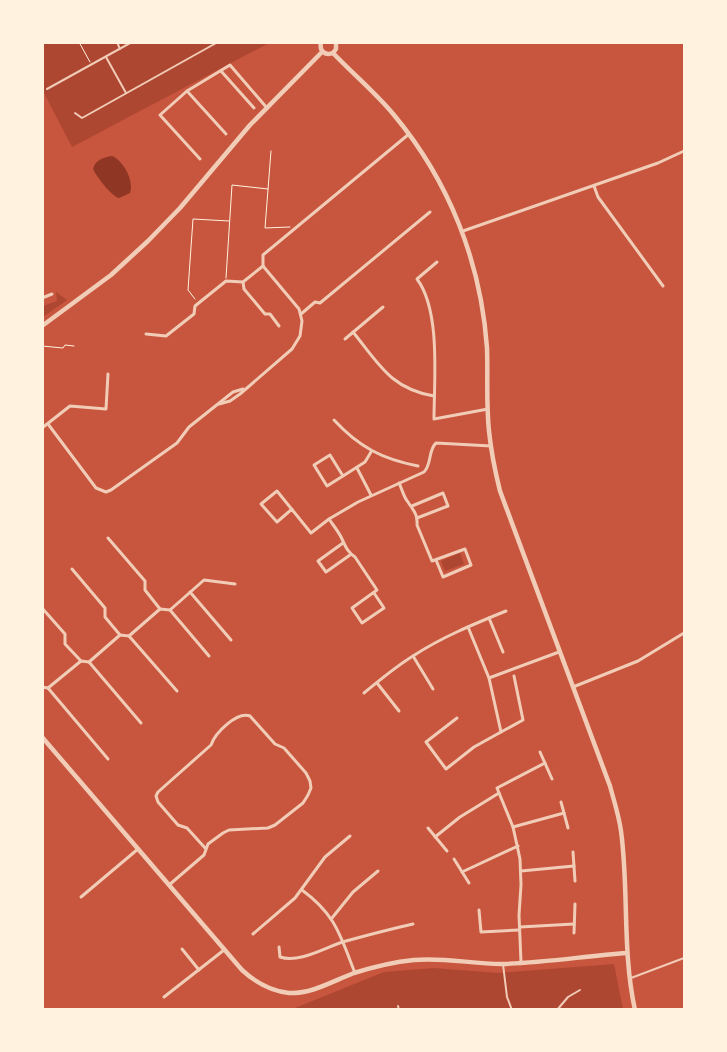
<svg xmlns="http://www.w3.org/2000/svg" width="727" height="1052" font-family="Arial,sans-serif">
<rect width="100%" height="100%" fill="#c8553d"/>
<!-- green -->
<g fill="#ae4732">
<path d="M 42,43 L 269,43 L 72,147 L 43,91 Z"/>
<path d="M 56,292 L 67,300 L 43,317 L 43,306 L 57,301 Z"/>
<path d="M 460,553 L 464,564 L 445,571 L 441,561 Z"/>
<path d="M 614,964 L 623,1009 L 290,1010 L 384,972 L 434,968 L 498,973 Z"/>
</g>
<!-- water -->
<path fill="#8f3625" d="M 112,156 C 124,161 134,181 130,193 L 119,198 C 111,196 97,177 93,169 C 95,160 104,157 112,156 Z"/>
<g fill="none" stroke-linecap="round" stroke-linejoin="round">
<!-- path -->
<g stroke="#fff3e0" stroke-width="1">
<path d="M 79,42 L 90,62"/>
<path d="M 271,151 L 265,228 L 290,227"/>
<path d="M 226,278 L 232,185 L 268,189"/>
<path d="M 195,299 L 188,290 L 193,219 L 229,221"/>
<path d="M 42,346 L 63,348 L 65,345 L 74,346"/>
</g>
<!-- service -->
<g stroke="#f1ccb7" stroke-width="2">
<path d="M 117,42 L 120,49"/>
<path d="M 106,57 L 126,93"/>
<path d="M 47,89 L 132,42"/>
<path d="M 75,113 L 82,118 L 218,42"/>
<path d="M 503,964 L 507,997 L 512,1010"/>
<path d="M 631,978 L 684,958"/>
<path d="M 398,1006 L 399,1010"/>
<path d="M 51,1010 L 52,1010"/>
<path d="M 557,1010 L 568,997 L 580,990"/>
</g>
<!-- minor -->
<g stroke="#f1ccb7" stroke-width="3">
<path d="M 221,71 L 254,108"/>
<path d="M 187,91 L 226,134"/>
<path d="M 200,159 L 160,115 L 187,91 L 230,65 L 267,108"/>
<path d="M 594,186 L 598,197 L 663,286"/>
<path d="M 463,231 L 658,163 L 684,151"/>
<path d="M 437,262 L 417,279 C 441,311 434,380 434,419 L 488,409"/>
<path d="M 263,266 L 263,255 L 409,134"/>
<path d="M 243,282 L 244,289 L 265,314 L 270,314 L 279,326"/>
<path d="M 42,298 L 52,294"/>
<path d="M 301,314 L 315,302 L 320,303 L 430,212"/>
<path d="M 353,332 C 379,364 391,389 434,396"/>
<path d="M 146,334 L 166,336 L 194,314 L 195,306 L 226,281 L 243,282 L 263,266"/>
<path d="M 345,339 L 383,307"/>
<path d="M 219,404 L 230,401 L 240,394 L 292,349 L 300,336 L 302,321 L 299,309 L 263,266"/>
<path d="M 334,420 C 359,447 382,459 418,466"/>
<path d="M 48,424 L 96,488 L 106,492 L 111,490 L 177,443 L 189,427 L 233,392 L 243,389"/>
<path d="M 42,428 L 70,406 L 106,409 L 108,374"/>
<path d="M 357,468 L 371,495"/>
<path d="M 343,476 L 327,486 L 314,465 L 330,455 L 343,476 L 365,462 L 371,452"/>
<path d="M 399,483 C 402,489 404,498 408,502 C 413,510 418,514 417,525 L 432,561 L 465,549 L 471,565 L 443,577 L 436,560"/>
<path d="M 412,506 L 443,493 L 448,506 L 417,518"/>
<path d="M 292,509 L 277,522 L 261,504 L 277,491 L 311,533 L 329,519 L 358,502 L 424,472 C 432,464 428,450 436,443 L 491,446"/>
<path d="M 329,519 C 333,525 338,531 341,537 C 345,545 347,552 355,557 L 377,590 L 352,608 L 362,623 L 384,608 L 374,593"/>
<path d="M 108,538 L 145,581 L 145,590 L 160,609"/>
<path d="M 343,543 L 318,561 L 326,572 L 350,555"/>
<path d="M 72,569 L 105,608 L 105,617 L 120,635"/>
<path d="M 190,592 L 231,640"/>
<path d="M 42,608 L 65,634 L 65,644 L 81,661"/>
<path d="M 170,610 L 209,656"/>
<path d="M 489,618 L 503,652"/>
<path d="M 468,627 L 489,678"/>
<path d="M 129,636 L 177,691"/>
<path d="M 413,656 L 433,689"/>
<path d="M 89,662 L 141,723"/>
<path d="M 377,683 L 399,711"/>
<path d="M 42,687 L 48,688 L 81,661 L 89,662 L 120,635 L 129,636 L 160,609 L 170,610 L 204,580 L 235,584"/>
<path d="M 573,687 L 638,661 L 684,633"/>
<path d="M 48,688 L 108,759"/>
<path d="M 364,693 C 380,680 395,667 413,656 C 442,637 474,624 506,611"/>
<path d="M 457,718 L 426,742 L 446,769 L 474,747 L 501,732 L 489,678 L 559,652"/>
<path d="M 501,732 L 523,720 L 514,676"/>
<path d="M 540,752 L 552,779"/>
<path d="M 561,802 L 568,828"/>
<path d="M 513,827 L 564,813"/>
<path d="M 428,828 L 447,851"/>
<path d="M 435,837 L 460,817 L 499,793"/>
<path d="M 573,852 L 575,881"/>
<path d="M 454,859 L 469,883"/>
<path d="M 521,871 L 574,866"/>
<path d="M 462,872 L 518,846"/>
<path d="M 169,885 L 204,855 L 208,844 L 223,833 L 229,830 L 268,828 L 275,825 L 303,803 L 308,795 L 311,788 L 310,781 L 306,773 L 284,748 L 275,744 L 250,716 C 237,711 215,733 211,745 L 158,792 L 156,796 L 158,802 L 178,825 L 187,828 L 206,849"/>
<path d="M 302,890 C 336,915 340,935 355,973"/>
<path d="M 81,897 L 138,849"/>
<path d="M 479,910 L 481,932 L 519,930"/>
<path d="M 332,918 L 353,892 L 378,871"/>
<path d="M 520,927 L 574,924"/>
<path d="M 574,933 L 575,904"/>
<path d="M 253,934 L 295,898 L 325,857 L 350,836"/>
<path d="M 279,947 L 280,957 C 300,964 327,946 346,941 C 368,935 391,929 413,924"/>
<path d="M 182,949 L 199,970"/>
<path d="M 521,962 L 519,915 L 521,885 L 520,859 L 513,827 L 497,788 L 545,763"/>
<path d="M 164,997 L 224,950"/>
</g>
<!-- tertiary -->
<g stroke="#f1ccb7" stroke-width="4.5">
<path d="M 321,42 C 319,51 325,56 333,53"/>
<path d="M 333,53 C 353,74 376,93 394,115 C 449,181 481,262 487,348 C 488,375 486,403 489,431 C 491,451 495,471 500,491 L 610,786 C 614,801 619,816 621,831 C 629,890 622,951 635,1010"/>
<path d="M 333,53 L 336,49 L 336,42"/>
<path d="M 42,326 L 111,275 L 148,241 L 180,208 L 250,125 L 322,52"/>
<path d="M 42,737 L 242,970 C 255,982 270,991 289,993 C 312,994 333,981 354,973 C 373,967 394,962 414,960 C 443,957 472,964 501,964 C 543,963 585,956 627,953"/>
</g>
</g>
<!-- border -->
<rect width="727" height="1052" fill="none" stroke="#fff3e0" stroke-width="88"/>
</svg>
